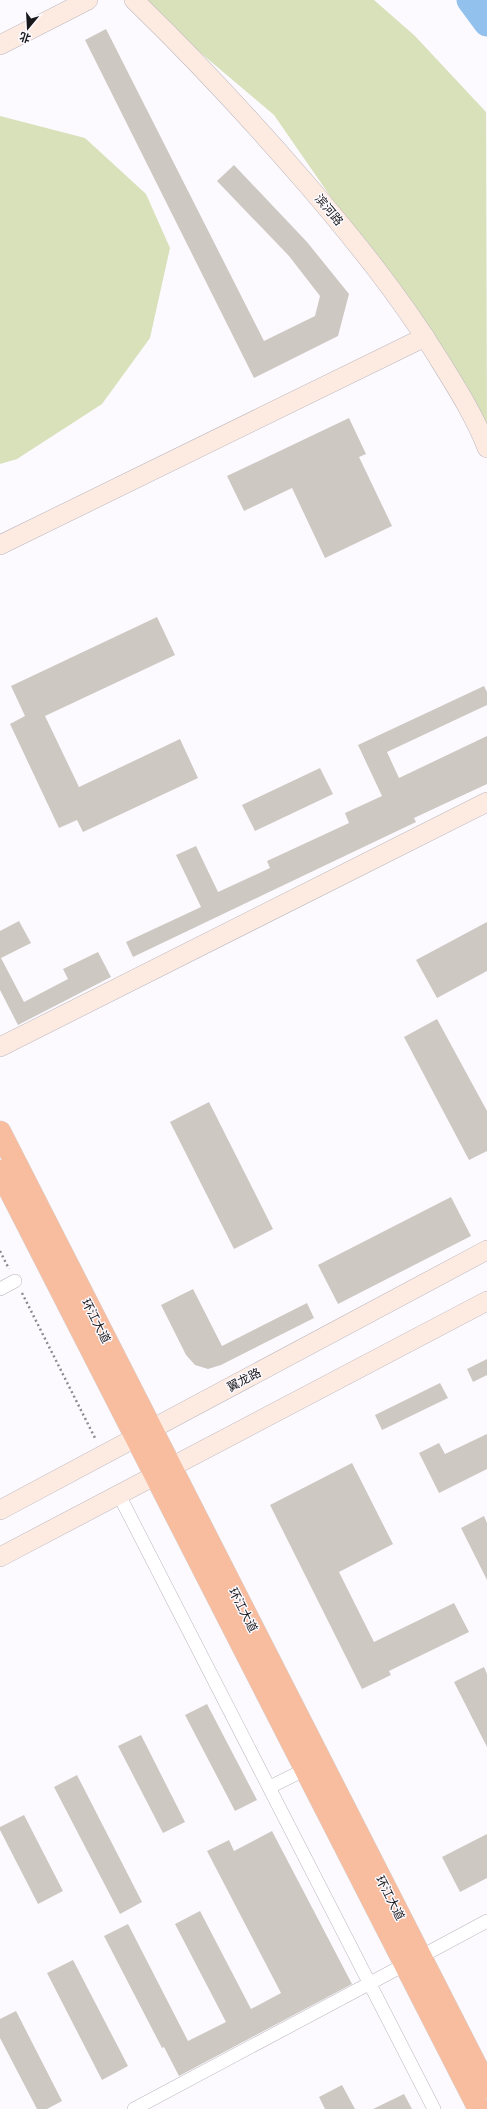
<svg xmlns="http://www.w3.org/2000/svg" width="487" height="2109" font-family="Barlow,'Noto Sans SC',sans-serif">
<rect width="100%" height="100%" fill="#fcfaff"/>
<!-- green -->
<g fill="#d8e1ba">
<path d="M 138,0 L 374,0 L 415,36 L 486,112 L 487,432 L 355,232 L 274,115 Z"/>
<path d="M 0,116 L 85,138 L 146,194 L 170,248 L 150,338 L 102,404 L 17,459 L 0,464 Z"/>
</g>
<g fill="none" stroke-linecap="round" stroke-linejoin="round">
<!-- river -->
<path stroke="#91c1ec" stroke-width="27" d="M 470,0 L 487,23"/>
</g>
<!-- building -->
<g fill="#cec8c3">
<path d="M 106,29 L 264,341 L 315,316 L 320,296 L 289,256 L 217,181 L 234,165 L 307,242 L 349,294 L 338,336 L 254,378 L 85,40 Z"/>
<path d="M 349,418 L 366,454 L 359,457 L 392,526 L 325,558 L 292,488 L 244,511 L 227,476 Z"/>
<path d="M 157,617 L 175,655 L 45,716 L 79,787 L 180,739 L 198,778 L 83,832 L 77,820 L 59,828 L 10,724 L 25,716 L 11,686 Z"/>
<path d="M 484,686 L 487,692 L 487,705 L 387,752 L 399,778 L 487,736 L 487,784 L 414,818 L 416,822 L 133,957 L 126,942 L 201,907 L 176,855 L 196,846 L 218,892 L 270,868 L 267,861 L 349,823 L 345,813 L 382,796 L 358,745 Z"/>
<path d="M 320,768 L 333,794 L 255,831 L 242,805 Z"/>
<path d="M 19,921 L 31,943 L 1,958 L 24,1002 L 68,979 L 63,969 L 98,952 L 111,977 L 18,1025 L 0,990 L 0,931 Z"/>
<path d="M 487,922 L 487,971 L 437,998 L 416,960 Z"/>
<path d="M 437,1019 L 487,1111 L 487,1151 L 469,1160 L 404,1037 Z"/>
<path d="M 209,1102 L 273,1229 L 234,1249 L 170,1122 Z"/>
<path d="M 451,1197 L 471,1236 L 338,1304 L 318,1265 Z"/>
<path d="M 193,1289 L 222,1346 L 307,1303 L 314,1318 L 221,1365 L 208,1369 L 195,1365 L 186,1355 L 161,1305 Z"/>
<path d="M 487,1359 L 487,1375 L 473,1382 L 467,1369 Z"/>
<path d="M 440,1383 L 448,1398 L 382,1430 L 375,1415 Z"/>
<path d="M 487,1434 L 487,1469 L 439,1493 L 419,1453 L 439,1443 L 445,1454 Z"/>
<path d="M 352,1463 L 393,1544 L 339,1572 L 374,1642 L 454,1603 L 469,1632 L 389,1671 L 391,1675 L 362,1689 L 270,1505 Z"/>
<path d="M 484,1516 L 487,1523 L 487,1580 L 461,1528 Z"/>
<path d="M 484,1667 L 487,1674 L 487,1747 L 454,1682 Z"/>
<path d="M 207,1704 L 257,1800 L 235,1811 L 185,1715 Z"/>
<path d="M 141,1735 L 185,1822 L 163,1833 L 118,1746 Z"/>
<path d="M 77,1775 L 142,1902 L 120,1914 L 54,1787 Z"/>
<path d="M 24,1815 L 63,1891 L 38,1904 L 0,1830 L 0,1827 Z"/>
<path d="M 272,1831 L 352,1984 L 179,2076 L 164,2047 L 162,2048 L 104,1936 L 128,1924 L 188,2041 L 226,2022 L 175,1924 L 200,1911 L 251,2009 L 281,1993 L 207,1851 L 229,1840 L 234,1851 Z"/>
<path d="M 487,1834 L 487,1878 L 460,1892 L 442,1857 Z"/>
<path d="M 73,1960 L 128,2066 L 102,2080 L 47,1973 Z"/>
<path d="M 16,2011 L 62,2101 L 47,2109 L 37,2109 L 0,2038 L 0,2019 Z"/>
<path d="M 342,2085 L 355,2109 L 325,2109 L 319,2097 Z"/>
<path d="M 404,2094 L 412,2109 L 373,2109 Z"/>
</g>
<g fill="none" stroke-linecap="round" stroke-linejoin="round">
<defs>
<g id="street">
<path d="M 0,1289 L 15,1281"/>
<path d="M 119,1495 L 434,2109"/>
<path d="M 270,1787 L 304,1770"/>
<path d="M 420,1957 L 487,1921"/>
<path d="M 134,2109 L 404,1965"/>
</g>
<g id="secondary">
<path d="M 134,0 C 196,60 255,124 311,189 C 356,242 398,294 435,353 C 453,382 475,416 487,448"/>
<path d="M 0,45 L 88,0"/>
<path d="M 0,545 L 425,337"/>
<path d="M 0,1047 L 487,802"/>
<path d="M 0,1510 L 487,1250"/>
<path d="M 0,1557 L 487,1301"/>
</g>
<g id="highway">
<path d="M 0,1132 L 487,2087"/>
<path d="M 0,1171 L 479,2109"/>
</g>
</defs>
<!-- street casing -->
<use href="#street" stroke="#bab7be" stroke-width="14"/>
<!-- secondary casing -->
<use href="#secondary" stroke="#bab7be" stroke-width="20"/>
<!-- highway casing -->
<use href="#highway" stroke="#d6d5d6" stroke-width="23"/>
<!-- path -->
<g stroke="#8b8a8d" stroke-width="2.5" stroke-dasharray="2 3" stroke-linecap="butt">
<path d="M 0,1251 L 9,1269"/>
<path d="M 22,1293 L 96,1440"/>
</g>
<!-- street -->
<use href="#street" stroke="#fff" stroke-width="13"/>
<!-- secondary -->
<use href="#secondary" stroke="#fdebe2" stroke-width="19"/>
<!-- highway -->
<use href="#highway" stroke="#f8bc9e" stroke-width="22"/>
</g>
<g text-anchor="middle" stroke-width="3" stroke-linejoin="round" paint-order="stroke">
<!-- street labels -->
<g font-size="12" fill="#19181a" stroke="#fcfaff">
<text transform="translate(329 210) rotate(50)" y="4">滨河路</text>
<text transform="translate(96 1321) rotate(63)" y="4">环江大道</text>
<text transform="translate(244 1380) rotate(-28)" y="4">翼龙路</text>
<text transform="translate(243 1610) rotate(63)" y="4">环江大道</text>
<text transform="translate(390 1898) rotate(63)" y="4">环江大道</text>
</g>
</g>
<!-- north arrow -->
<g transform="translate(28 28) rotate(198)" stroke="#fcfaff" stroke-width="3" paint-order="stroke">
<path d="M0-3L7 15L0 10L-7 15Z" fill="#19181a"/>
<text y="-6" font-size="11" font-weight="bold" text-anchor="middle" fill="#19181a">北</text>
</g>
</svg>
